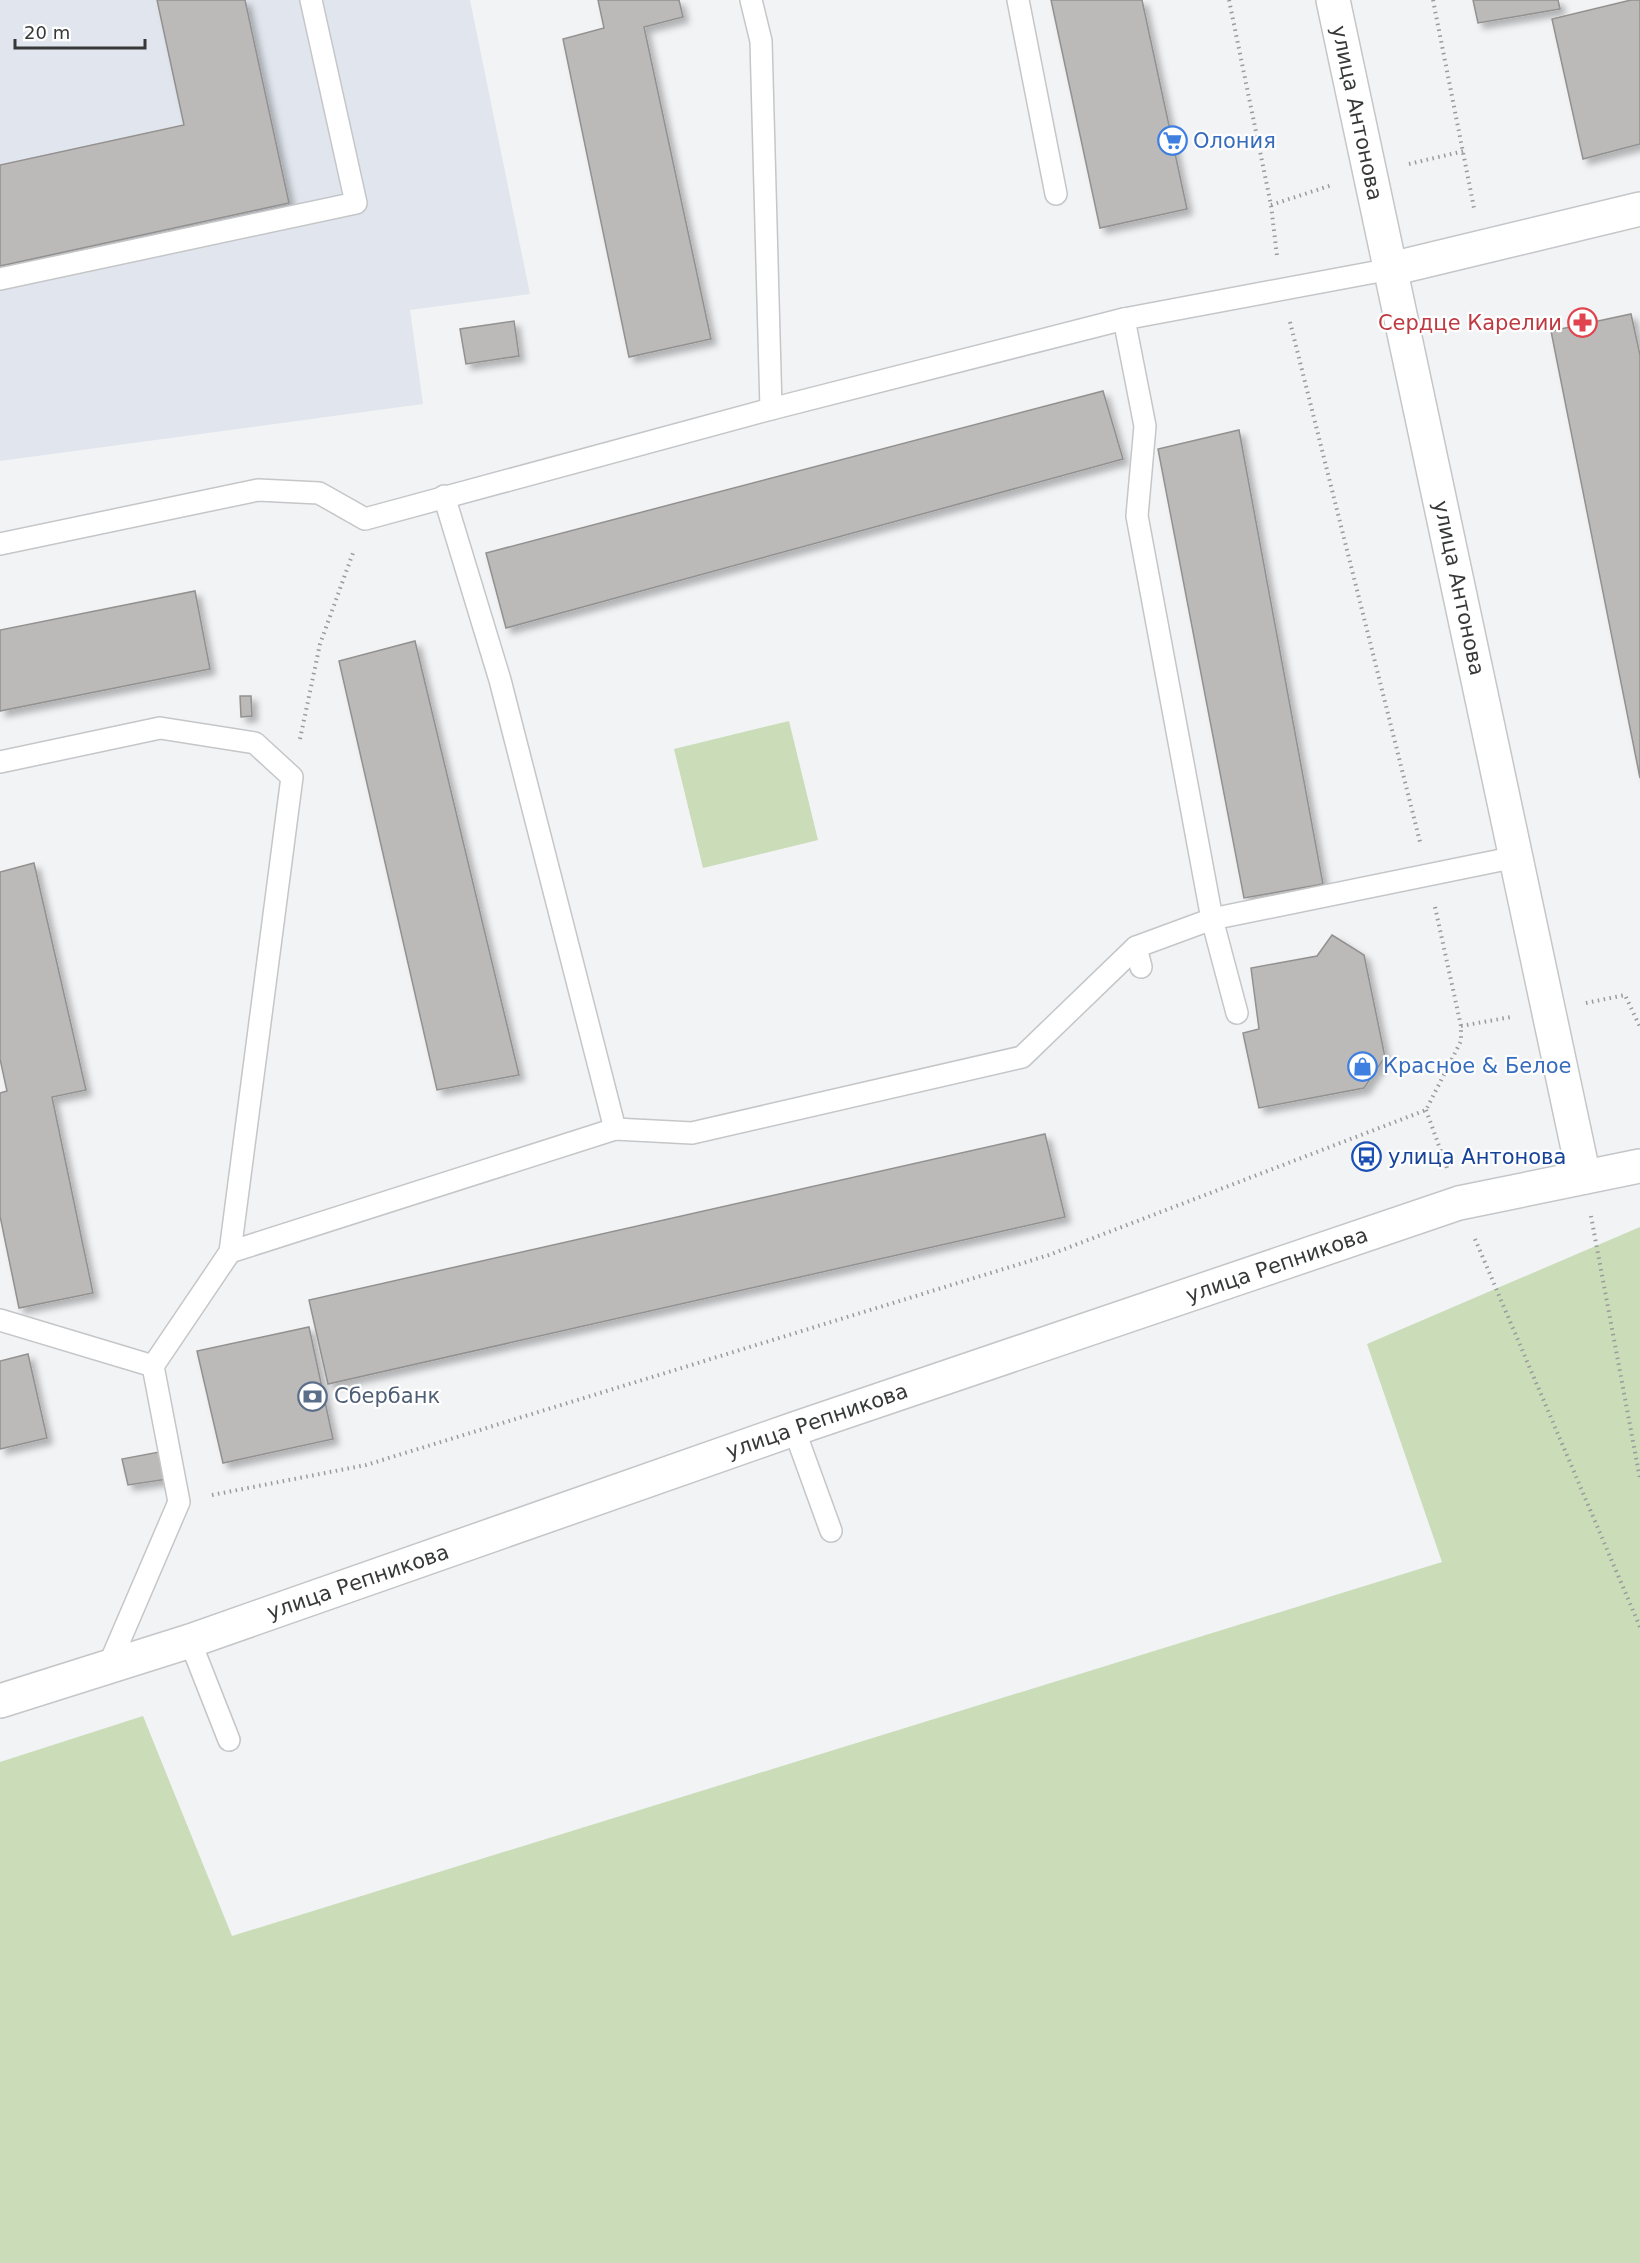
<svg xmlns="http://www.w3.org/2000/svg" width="1640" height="2263" font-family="'DejaVu Sans',sans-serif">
<defs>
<filter id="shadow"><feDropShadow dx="5.5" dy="5.5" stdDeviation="3" flood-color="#0004"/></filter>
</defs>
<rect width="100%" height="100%" fill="#f2f3f5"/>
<!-- built -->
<path fill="#e1e6ee" d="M 0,0 L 470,0 L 530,294 L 410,310 L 423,404 L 0,461 Z"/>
<!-- green -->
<g fill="#cadcb8">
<path d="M 789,721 L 818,840 L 703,868 L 674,749 Z"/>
<path d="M 1640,1227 L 1640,2263 L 0,2263 L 0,1762 L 143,1716 L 232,1936 L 1442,1562 L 1367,1344 Z"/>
</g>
<!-- building -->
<g fill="#bcbab9" stroke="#939190" stroke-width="1.5" filter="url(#shadow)">
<path d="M 157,0 L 245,0 L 289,203 L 0,266 L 0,165 L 184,125 Z"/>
<path d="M 598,0 L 679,0 L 683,17 L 644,27 L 711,339 L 629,357 L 563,39 L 604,28 Z"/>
<path d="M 1051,0 L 1142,0 L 1187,209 L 1100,228 Z"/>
<path d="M 1473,0 L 1558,0 L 1560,9 L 1478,23 Z"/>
<path d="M 1631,0 L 1640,0 L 1640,144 L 1583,159 L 1552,19 Z"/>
<path d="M 1631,314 L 1640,355 L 1640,778 L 1551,331 Z"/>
<path d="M 514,321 L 519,356 L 466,364 L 460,329 Z"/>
<path d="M 1103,391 L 1123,459 L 506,628 L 486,553 Z"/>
<path d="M 1239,430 L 1323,884 L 1244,898 L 1158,449 Z"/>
<path d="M 195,591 L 210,669 L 0,711 L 0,630 Z"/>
<path d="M 415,641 L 519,1075 L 437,1090 L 339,661 Z"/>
<path d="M 240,696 L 251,696 L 252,716 L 241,717 Z"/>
<path d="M 34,863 L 86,1090 L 52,1097 L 93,1293 L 19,1308 L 0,1216 L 0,1093 L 7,1091 L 0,1059 L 0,872 Z"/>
<path d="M 1332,935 L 1364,955 L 1385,1057 L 1364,1088 L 1259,1108 L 1243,1033 L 1259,1029 L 1251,968 L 1317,956 Z"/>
<path d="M 1045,1134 L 1065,1217 L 328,1384 L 309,1300 Z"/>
<path d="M 309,1327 L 333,1439 L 223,1463 L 197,1351 Z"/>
<path d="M 28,1354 L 47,1438 L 0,1449 L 0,1361 Z"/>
<path d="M 159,1452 L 168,1479 L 128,1485 L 122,1459 Z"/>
</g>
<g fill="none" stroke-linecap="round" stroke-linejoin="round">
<defs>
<g id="lane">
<path d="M 751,0 L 761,41 L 771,409"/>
<path d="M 1018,0 L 1056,194"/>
<path d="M 0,279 L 356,203 L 311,0"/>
<path d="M 1124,319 L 1145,426 L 1137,516 L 1212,919 L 1136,947 L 1141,967"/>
<path d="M 444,496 L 500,680 L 615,1129"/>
<path d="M 0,544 L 258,490 L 319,493 L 365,519 L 771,409 L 1124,319 L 1391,269"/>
<path d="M 0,762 L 160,728 L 255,743 L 292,777 L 230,1252 L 153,1366 L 179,1502 L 109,1665"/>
<path d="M 1237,1013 L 1212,919 L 1516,857"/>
<path d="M 230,1252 L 615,1129 L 692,1133 L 1022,1057 L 1136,947"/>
<path d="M 0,1320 L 153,1366"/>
<path d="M 794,1429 L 831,1531"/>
<path d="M 190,1641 L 229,1740"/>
</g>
<path id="street" d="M 1391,269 L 1640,209"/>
<path id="secondary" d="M 1333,0 L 1584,1177"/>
<path id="primary" d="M 0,1701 L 190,1641 L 794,1429 L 1459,1203 L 1640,1166"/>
</defs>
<!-- lane casing -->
<use href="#lane" stroke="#c5c6c8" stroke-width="24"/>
<!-- street casing -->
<use href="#street" stroke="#c5c6c8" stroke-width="36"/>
<!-- secondary casing -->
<use href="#secondary" stroke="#c5c6c8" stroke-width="36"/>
<!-- primary casing -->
<use href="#primary" stroke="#c5c6c8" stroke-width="36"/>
<!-- path -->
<g stroke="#9a9b9c" stroke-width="4" stroke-dasharray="1.5 4.5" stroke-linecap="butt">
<path d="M 1229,0 L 1271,205 L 1277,256"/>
<path d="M 1433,0 L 1474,208"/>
<path d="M 1409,164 L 1464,151"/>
<path d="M 1271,205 L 1332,185"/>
<path d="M 1290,322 L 1420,842"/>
<path d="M 300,739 L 320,644 L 354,550"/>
<path d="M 1586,1003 L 1625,995 L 1640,1027"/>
<path d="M 1461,1026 L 1511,1017"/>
<path d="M 1426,1110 L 1447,1168"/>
<path d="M 1591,1216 L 1640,1479"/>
<path d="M 1475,1239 L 1640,1627"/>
<path d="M 212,1495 L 366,1465 L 1049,1255 L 1426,1110 L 1461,1041 L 1461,1026 L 1435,907"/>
</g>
<!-- lane -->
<use href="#lane" stroke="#fff" stroke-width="21"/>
<!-- street -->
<use href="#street" stroke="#fff" stroke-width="33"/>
<!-- secondary -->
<use href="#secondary" stroke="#fff" stroke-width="33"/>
<!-- primary -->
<use href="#primary" stroke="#fff" stroke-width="33"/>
</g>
<!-- icons -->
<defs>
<symbol id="supermarket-ring" viewBox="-11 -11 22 22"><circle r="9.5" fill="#fff" stroke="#3f7fe0" stroke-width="1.5"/><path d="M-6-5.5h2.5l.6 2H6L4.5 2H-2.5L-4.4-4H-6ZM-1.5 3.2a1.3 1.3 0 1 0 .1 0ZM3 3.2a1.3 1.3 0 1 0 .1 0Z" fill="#3f7fe0"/></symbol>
<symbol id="pharmacy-ring" viewBox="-11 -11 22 22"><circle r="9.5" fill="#fff" stroke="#e0444e" stroke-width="1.5"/><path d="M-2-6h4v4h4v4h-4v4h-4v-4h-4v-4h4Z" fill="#e0444e"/></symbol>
<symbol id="shop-ring" viewBox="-11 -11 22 22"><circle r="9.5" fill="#fff" stroke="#3f7fe0" stroke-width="1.5"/><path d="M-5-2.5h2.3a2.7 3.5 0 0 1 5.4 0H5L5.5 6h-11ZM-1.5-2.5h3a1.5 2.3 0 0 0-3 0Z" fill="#3f7fe0"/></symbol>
<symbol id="bus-ring" viewBox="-11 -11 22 22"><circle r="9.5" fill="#fff" stroke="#1a4fb4" stroke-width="1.5"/><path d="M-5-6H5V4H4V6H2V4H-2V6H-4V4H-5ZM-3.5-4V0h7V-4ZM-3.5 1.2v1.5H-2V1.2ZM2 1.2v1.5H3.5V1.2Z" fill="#1a4fb4"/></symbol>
<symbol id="bank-ring" viewBox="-11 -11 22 22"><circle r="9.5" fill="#fff" stroke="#5c6f8a" stroke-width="1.5"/><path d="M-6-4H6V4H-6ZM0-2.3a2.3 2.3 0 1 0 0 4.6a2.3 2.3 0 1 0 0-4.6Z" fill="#5c6f8a"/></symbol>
</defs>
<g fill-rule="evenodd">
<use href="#supermarket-ring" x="1156" y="124" width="33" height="33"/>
<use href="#pharmacy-ring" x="1566" y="306" width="33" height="33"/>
<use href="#shop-ring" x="1346" y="1050" width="33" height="33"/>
<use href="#bus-ring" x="1350" y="1140" width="33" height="33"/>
<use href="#bank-ring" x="296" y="1380" width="33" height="33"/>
</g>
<g text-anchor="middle" stroke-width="4.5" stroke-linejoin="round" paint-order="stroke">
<!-- street labels -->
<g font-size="21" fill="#373838" stroke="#fff">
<text transform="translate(1357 113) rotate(78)" y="7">улица Антонова</text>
<text transform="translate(1459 588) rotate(78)" y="7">улица Антонова</text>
<text transform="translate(1277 1265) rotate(-19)" y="7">улица Репникова</text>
<text transform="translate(817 1421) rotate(-19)" y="7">улица Репникова</text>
<text transform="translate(358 1582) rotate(-19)" y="7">улица Репникова</text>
</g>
<!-- shop labels -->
<g font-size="21" fill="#366cbe" stroke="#fff" text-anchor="start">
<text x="1193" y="148">Олония</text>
<text x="1383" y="1073">Красное &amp; Белое</text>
</g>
<!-- health labels -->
<g font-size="21" fill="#be3a42" stroke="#fff" text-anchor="end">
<text x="1562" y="330">Сердце Карелии</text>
</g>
<!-- transit labels -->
<g font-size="21" fill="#164399" stroke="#fff" text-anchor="start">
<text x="1388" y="1164">улица Антонова</text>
</g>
<!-- service labels -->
<g font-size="21" fill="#4e5e75" stroke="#fff" text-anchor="start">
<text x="334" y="1403">Сбербанк</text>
</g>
</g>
<!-- scale -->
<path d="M15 39v9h130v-9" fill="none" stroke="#373838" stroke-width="3"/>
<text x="24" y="39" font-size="18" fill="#373838" stroke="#ffffff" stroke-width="4.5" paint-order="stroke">20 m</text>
</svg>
